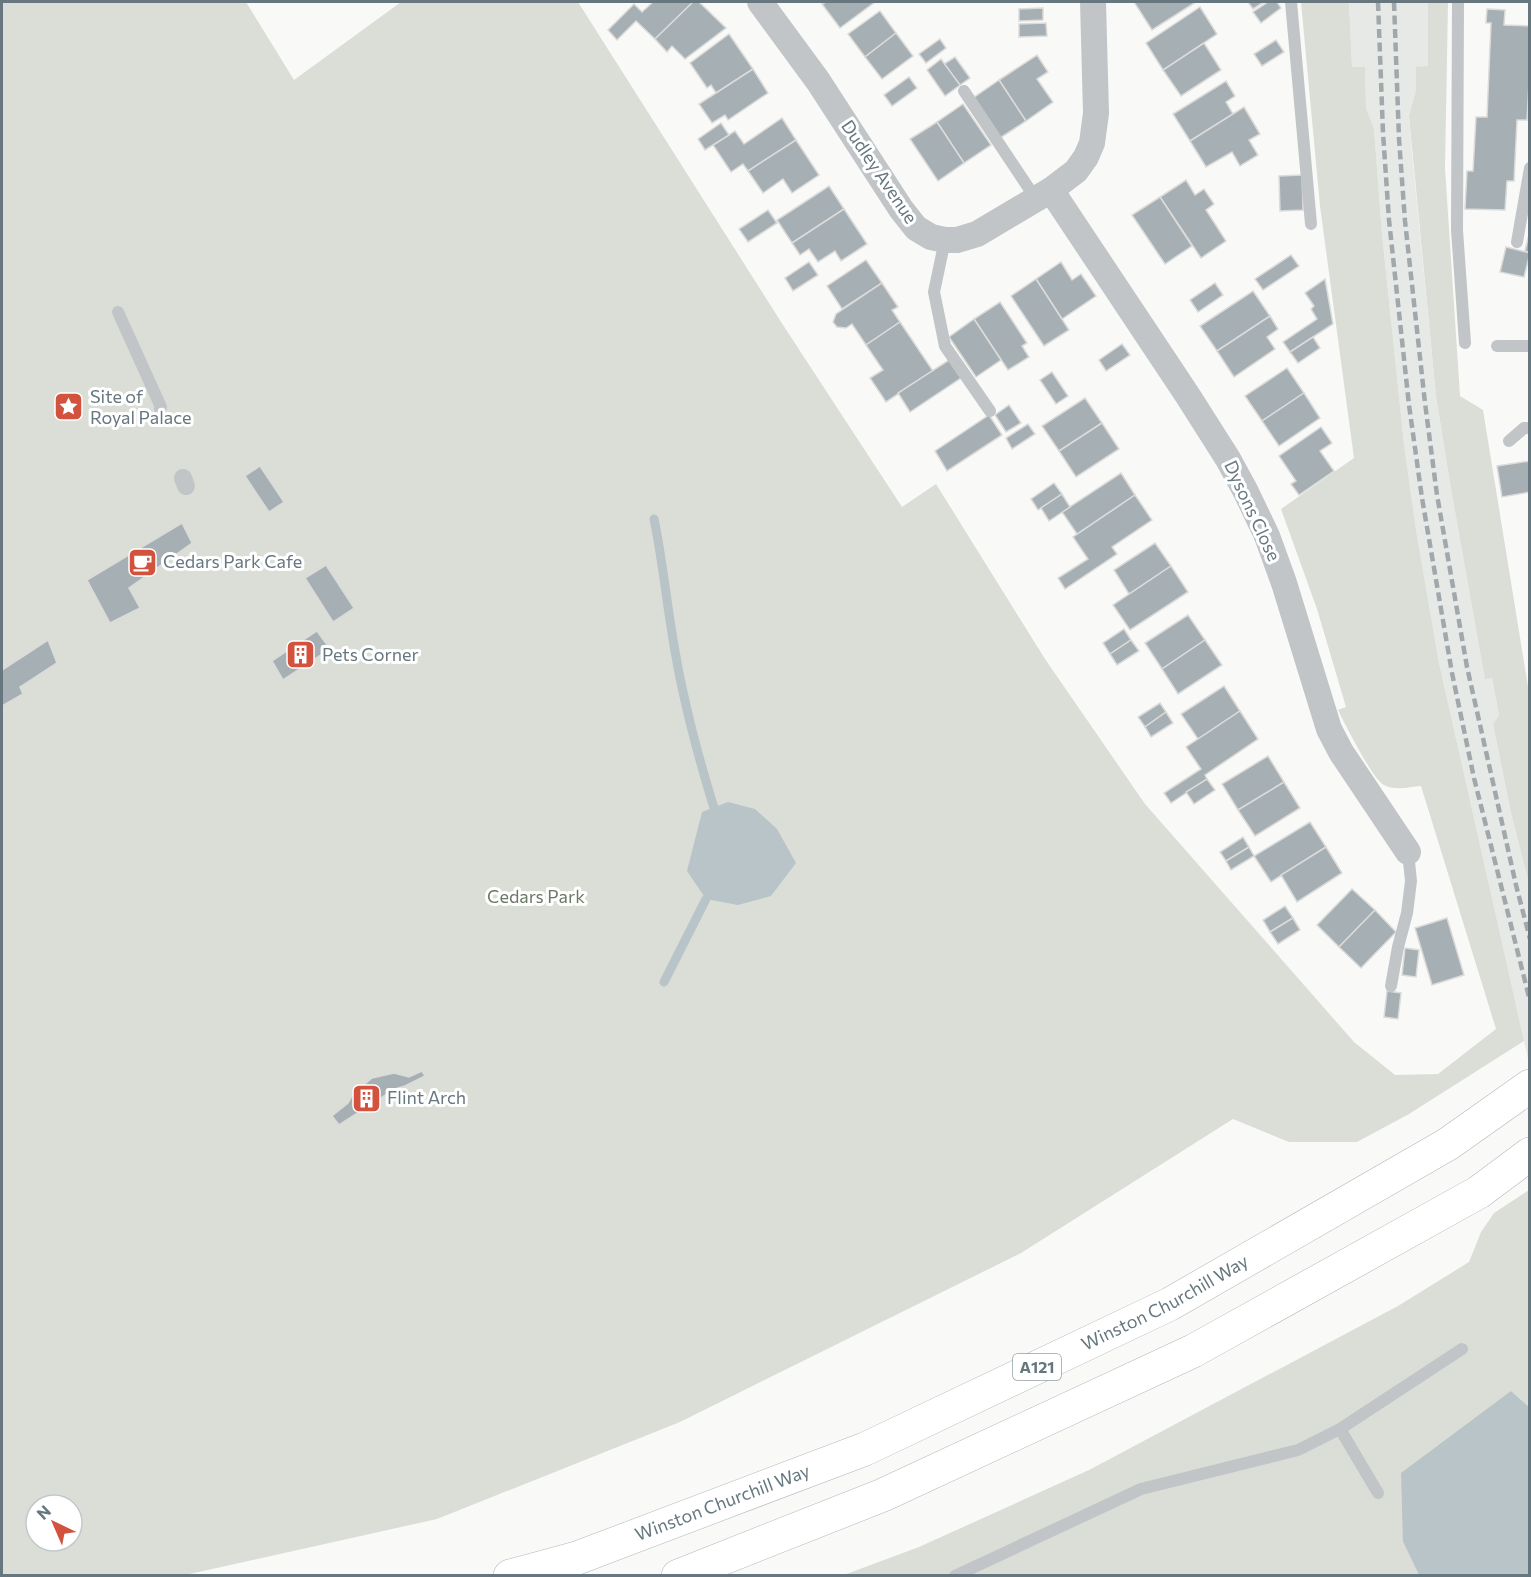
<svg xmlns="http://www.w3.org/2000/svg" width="1531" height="1577" font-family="Commissioner,sans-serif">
<rect width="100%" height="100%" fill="#f9f9f7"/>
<!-- built -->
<path fill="#e7e9e7" d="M 1349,2 L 1428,2 L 1428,67 L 1416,67 L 1416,90 L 1409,116 L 1412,153 L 1436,396 L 1451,489 L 1485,678 L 1492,678 L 1499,715 L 1493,724 L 1511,813 L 1529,884 L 1529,1063 L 1502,945 L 1439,663 L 1416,530 L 1404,444 L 1382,234 L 1374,129 L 1366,108 L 1365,68 L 1352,67 Z"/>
<!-- green -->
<g fill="#daded7" fill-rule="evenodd">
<path d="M 2,2 L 246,2 L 294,80 L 401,2 L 578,2 L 783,325 L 902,507 L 936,484 L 1045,659 L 1145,804 L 1354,1042 L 1395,1075 L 1438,1074 L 1496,1029 L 1421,786 C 1410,787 1394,791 1384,785 C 1373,780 1345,724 1338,710 L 1346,707 L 1317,609 L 1281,509 L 1354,458 L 1320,206 L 1301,2 L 1349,2 L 1352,67 L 1365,67 L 1366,108 L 1374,129 L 1382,234 L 1404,444 L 1416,530 L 1439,663 L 1524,1041 L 1409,1114 L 1357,1142 L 1289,1142 L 1233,1119 L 1021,1253 L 680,1422 L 437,1519 L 185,1575 L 2,1576 ZM 36,1505 L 72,1505 L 72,1541 L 36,1541 Z"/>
<path d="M 1428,2 L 1448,2 L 1445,168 L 1460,396 L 1483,410 L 1529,693 L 1529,884 L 1511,813 L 1493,724 L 1499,715 L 1492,678 L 1485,679 L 1451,489 L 1436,396 L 1409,116 L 1416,90 L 1416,67 L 1428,66 Z"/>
<path d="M 1529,1190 L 1529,1407 L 1511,1391 L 1403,1542 L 1419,1575 L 841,1576 L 919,1547 L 1089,1470 L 1398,1306 L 1469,1262 L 1481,1232 L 1494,1213 Z"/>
</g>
<!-- water -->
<g fill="#b8c4c7">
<path d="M 728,802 L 755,809 L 777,829 L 796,863 L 771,896 L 738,905 L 706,899 L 687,871 L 702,812 Z"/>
<path d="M 1511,1391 L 1529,1407 L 1529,1575 L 1419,1575 L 1403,1542 L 1401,1473 Z"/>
</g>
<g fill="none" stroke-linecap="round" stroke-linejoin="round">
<!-- stream -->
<g stroke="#b8c4c7" stroke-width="9">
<path d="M 654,519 C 663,562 667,607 675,651 C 684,704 698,756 714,808"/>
<path d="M 664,982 L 706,899"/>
</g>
</g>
<!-- building -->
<g fill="#a6afb3" stroke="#dbdbda" stroke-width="1.5">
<path d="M 653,2 L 693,2 L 655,39 L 636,21 L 617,40 L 608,30 L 634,4 L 642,12 Z"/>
<path d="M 693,2 L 699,2 L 726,28 L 685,59 L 672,46 L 667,52 L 655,39 Z"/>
<path d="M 826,2 L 875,2 L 840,28 L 822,4 Z"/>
<path d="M 1134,2 L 1196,2 L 1152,30 Z"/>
<path d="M 1248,2 L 1264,2 L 1253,9 Z"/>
<path d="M 1268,2 L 1277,2 L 1281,8 L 1261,23 L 1253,12 Z"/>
<path d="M 1200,7 L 1217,34 L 1163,70 L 1146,43 Z"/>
<path d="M 1043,8 L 1043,20 L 1019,21 L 1019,9 Z"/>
<path d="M 1487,9 L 1505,10 L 1504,25 L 1530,26 L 1530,64 L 1527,120 L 1517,120 L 1514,181 L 1507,181 L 1505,210 L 1465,209 L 1467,171 L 1473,171 L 1476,117 L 1487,117 L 1491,23 L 1486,23 Z"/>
<path d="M 880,11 L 896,33 L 865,57 L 848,34 Z"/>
<path d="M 1046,23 L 1047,36 L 1019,37 L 1019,24 Z"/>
<path d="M 896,33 L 913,56 L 882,79 L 865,57 Z"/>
<path d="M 729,34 L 753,69 L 716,93 L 711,85 L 707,88 L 690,63 Z"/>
<path d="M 940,39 L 946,48 L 926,63 L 919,54 Z"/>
<path d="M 1276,40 L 1284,52 L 1262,66 L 1254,54 Z"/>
<path d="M 1204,43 L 1221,70 L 1181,96 L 1163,70 Z"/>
<path d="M 1037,55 L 1048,72 L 1037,79 L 1053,102 L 1026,121 L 999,80 Z"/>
<path d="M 955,57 L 970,78 L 960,85 L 944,64 Z"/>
<path d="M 941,59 L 960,85 L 945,96 L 927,70 Z"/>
<path d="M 753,69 L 768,93 L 728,120 L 725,115 L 712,123 L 699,104 Z"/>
<path d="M 909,77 L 917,88 L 892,106 L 884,95 Z"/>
<path d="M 999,80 L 1026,121 L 1000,138 L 973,98 Z"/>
<path d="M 1226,81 L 1235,96 L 1226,102 L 1233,114 L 1190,141 L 1173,114 Z"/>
<path d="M 963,104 L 991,145 L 964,163 L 937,122 Z"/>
<path d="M 1244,107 L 1260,134 L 1249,140 L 1258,155 L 1240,166 L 1232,152 L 1206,167 L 1190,141 Z"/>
<path d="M 782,118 L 796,140 L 748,171 L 743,164 L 731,172 L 713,145 L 735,131 L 744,144 Z"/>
<path d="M 937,122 L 964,163 L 938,181 L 910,139 Z"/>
<path d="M 721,123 L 729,135 L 705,150 L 698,139 Z"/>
<path d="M 796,140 L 819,175 L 792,193 L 783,179 L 763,193 L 748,171 Z"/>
<path d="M 1302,175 L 1303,210 L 1280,211 L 1279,176 Z"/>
<path d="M 1186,180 L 1195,195 L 1204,189 L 1214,204 L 1206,210 L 1226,241 L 1201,258 L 1160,197 Z"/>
<path d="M 829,186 L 844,209 L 792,243 L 777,220 Z"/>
<path d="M 1160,197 L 1192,246 L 1165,264 L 1132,215 Z"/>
<path d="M 844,209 L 867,244 L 841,261 L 835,251 L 818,262 L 809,249 L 800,255 L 792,243 Z"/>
<path d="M 768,210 L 777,223 L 748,242 L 739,229 Z"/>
<path d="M 1530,230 L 1530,253 L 1525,251 Z"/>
<path d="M 1506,247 L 1530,253 L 1524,277 L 1500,272 Z"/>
<path d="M 1291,255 L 1299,266 L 1263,290 L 1255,279 Z"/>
<path d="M 866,260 L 882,283 L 842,309 L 827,286 Z"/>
<path d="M 809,262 L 818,275 L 793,291 L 785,278 Z"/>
<path d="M 1061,262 L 1072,280 L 1081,274 L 1096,296 L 1062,319 L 1036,279 Z"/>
<path d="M 1036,279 L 1069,330 L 1044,346 L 1011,296 Z"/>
<path d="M 1325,279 L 1333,324 L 1290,352 L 1283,342 L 1317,319 L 1311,309 L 1314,306 L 1305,293 Z"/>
<path d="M 882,283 L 898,307 L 892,310 L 900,322 L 866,345 L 852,324 L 846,328 L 837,327 L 833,322 L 836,314 Z"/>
<path d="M 1215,283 L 1223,295 L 1198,312 L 1190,300 Z"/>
<path d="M 1253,291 L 1270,316 L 1217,351 L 1200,326 Z"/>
<path d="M 1000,302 L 1027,343 L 1022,346 L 1029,357 L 1008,370 L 974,319 Z"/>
<path d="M 1270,316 L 1278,329 L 1267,337 L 1275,349 L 1234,377 L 1217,351 Z"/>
<path d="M 974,319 L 1001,360 L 976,377 L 949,337 Z"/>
<path d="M 900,322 L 933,371 L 886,402 L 870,378 L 883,370 L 866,345 Z"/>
<path d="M 1313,337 L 1320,348 L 1298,363 L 1290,352 Z"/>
<path d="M 1122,344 L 1130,355 L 1106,371 L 1099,360 Z"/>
<path d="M 949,360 L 961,378 L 910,412 L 898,393 Z"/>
<path d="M 1287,368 L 1304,393 L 1262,421 L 1245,396 Z"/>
<path d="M 1052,372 L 1068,396 L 1056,404 L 1040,380 Z"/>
<path d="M 1304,393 L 1320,418 L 1279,446 L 1262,421 Z"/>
<path d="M 1085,398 L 1102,423 L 1059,451 L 1042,426 Z"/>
<path d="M 1009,405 L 1021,423 L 1006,432 L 995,415 Z"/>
<path d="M 989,415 L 1002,435 L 947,471 L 935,451 Z"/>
<path d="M 1102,423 L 1119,449 L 1076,477 L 1059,451 Z"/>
<path d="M 1028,424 L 1035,434 L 1012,449 L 1006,438 Z"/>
<path d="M 1321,427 L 1332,443 L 1320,451 L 1334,471 L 1299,495 L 1291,484 L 1296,481 L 1279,456 Z"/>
<path d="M 1530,461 L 1530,492 L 1502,497 L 1497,466 Z"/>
<path d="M 260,466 L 284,502 L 269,512 L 245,476 Z"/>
<path d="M 1121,473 L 1135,495 L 1077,534 L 1062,512 Z"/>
<path d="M 1054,483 L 1062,494 L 1038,510 L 1031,499 Z"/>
<path d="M 1062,494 L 1070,507 L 1049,521 L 1041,508 Z"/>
<path d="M 1135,495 L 1152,520 L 1112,547 L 1117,554 L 1065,589 L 1058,578 L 1088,559 L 1073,537 Z"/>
<path d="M 182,523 L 192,543 L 129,588 L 140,608 L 110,623 L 87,580 Z"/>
<path d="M 1155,543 L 1171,566 L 1129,594 L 1114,570 Z"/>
<path d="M 326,565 L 354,608 L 333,622 L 305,578 Z"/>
<path d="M 1171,566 L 1188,592 L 1130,630 L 1113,605 Z"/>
<path d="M 1188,615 L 1205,640 L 1162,669 L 1145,643 Z"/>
<path d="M 1124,629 L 1131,640 L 1110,654 L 1103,643 Z"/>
<path d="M 317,631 L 330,649 L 283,680 L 272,661 Z"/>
<path d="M 48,640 L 57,663 L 20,687 L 23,694 L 2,706 L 2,670 Z"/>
<path d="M 1131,640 L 1139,651 L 1117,665 L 1110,654 Z"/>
<path d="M 1205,640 L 1222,665 L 1178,694 L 1162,669 Z"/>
<path d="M 1224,686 L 1240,711 L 1198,739 L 1181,714 Z"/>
<path d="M 1160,703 L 1166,712 L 1145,727 L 1138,717 Z"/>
<path d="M 1240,711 L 1258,739 L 1205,775 L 1207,779 L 1171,803 L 1164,793 L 1201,769 L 1186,747 Z"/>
<path d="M 1166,712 L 1173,723 L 1151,737 L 1145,727 Z"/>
<path d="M 1268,756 L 1284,782 L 1238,810 L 1222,784 Z"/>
<path d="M 1207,779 L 1215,790 L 1194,804 L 1186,792 Z"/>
<path d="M 1284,782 L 1300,808 L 1255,836 L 1238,810 Z"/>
<path d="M 1310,822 L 1326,847 L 1271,882 L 1254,856 Z"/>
<path d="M 1243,837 L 1249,847 L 1226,861 L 1220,852 Z"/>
<path d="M 1249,847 L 1254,856 L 1231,870 L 1226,861 Z"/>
<path d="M 1326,847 L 1342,873 L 1297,902 L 1281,875 Z"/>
<path d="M 1352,889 L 1375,910 L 1339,947 L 1317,925 Z"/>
<path d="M 1285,906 L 1293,918 L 1270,932 L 1263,920 Z"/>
<path d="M 1375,910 L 1396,932 L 1361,968 L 1339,947 Z"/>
<path d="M 1293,918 L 1300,930 L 1278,944 L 1270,932 Z"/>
<path d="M 1447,918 L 1464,975 L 1432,985 L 1415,928 Z"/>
<path d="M 1405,948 L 1419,950 L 1416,977 L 1402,975 Z"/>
<path d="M 1387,991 L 1401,993 L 1398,1019 L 1384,1017 Z"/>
<path d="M 422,1071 L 425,1076 L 405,1086 L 395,1089 L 339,1125 L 332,1116 L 348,1103 L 353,1094 L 372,1078 L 394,1073 L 409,1077 Z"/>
</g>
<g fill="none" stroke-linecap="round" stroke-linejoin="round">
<defs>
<g id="primary">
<path id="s1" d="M 510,1576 L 577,1558 L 865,1449 L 1170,1304 L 1448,1144 L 1530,1086"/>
<path d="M 678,1576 L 883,1495 L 1193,1351 L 1479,1192 L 1530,1154"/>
</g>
</defs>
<!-- primary casing -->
<use href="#primary" stroke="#b2b8bb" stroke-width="34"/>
<!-- service -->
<g stroke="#c1c5c8" stroke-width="12">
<path d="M 1291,2 L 1311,224"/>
<path d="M 1458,2 L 1457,230 L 1465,343"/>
<path d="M 964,91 L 1036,199"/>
<path d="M 945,240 L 934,292 L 945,346 L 990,411"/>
<path d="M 1517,242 L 1530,168"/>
<path d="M 118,312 L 161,407 L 160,409"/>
<path d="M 1497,346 L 1530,346"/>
<path d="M 1509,441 L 1524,428 L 1530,428"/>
<path d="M 1391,986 L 1398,947 L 1407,913 L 1411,881 L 1408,852"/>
<path d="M 1340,1429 L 1378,1493"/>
<path d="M 955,1576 L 1141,1489 L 1298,1450 L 1340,1429 L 1462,1349"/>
</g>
<!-- pedestrian -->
<path stroke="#c1c5c8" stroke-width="18" d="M 183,478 L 186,486"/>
<!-- minor -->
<g stroke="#c1c5c8" stroke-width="26">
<path d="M 760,2 L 818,81 L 901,209 L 916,228 L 931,237 L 945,240 L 957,240 L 977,234 L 1051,190 L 1076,171 L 1086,157 L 1092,143 L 1096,113 L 1093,2"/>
<path d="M 1051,190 L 1188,396 L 1228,459 L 1246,492 L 1267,536 L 1284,583 L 1329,729 L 1341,752 L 1408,852"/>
</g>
<!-- primary -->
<use href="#primary" stroke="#fff" stroke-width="33"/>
<!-- rail -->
<g stroke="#a1a8ac" stroke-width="4.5" stroke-dasharray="9 4.5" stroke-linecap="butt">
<path d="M 1378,2 L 1383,133 L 1389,220 L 1409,405 L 1422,498 L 1452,673 L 1474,778 L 1530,1001"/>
<path d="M 1394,2 L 1399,139 L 1405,221 L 1425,403 L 1437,495 L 1467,667 L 1516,885 L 1530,939"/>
</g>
</g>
<!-- icons -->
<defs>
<symbol id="sight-square" viewBox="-11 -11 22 22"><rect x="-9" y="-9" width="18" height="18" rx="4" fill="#d3523e" stroke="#fff"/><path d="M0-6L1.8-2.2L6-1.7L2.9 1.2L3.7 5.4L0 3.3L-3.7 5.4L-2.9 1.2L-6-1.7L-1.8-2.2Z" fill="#fff"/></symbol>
<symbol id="cafe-square" viewBox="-11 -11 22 22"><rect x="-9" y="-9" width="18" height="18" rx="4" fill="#d3523e" stroke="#fff"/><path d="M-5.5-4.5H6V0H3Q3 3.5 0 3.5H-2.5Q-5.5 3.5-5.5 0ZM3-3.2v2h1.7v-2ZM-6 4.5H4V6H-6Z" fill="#fff"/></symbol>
<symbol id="building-square" viewBox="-11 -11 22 22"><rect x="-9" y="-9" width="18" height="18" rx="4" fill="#d3523e" stroke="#fff"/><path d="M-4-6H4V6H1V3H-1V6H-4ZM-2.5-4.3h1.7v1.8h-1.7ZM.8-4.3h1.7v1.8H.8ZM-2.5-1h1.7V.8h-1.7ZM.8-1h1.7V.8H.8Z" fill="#fff"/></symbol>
</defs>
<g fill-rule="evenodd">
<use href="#sight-square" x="52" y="390" width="33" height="33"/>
<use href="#cafe-square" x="126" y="546" width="33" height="33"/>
<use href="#building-square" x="284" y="638" width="33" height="33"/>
<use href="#building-square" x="350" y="1082" width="33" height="33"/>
</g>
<g text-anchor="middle" stroke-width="6" stroke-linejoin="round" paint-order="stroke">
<!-- shield labels -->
<rect fill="#fff" stroke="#94a0a5" stroke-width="1.5" x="1013" y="1354" width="48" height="26" rx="4.5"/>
<g font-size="16" font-weight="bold" fill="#66777f">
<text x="1037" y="1373">A121</text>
</g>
<!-- street labels -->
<g font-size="18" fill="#66777f" stroke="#fff">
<text transform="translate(879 172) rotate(56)" y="6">Dudley Avenue</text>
<text transform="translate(1252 511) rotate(65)" y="6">Dysons Close</text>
<text dy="6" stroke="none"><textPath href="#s1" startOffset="711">Winston Churchill Way</textPath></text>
<text dy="6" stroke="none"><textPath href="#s1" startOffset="225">Winston Churchill Way</textPath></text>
</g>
<!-- poi labels -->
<g font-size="18" fill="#66777f" stroke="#fff" text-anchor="start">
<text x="90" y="403">Site of<tspan x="90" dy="21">Royal Palace</tspan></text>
<text x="163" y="568">Cedars Park Cafe</text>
<text x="322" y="661">Pets Corner</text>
<text x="387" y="1104">Flint Arch</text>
</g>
<!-- park labels -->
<g font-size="18" fill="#6a7866" stroke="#fff">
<text x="536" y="903">Cedars Park</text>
</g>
</g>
<!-- border -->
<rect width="1531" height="1577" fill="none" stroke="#66777f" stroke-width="6"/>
<!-- north arrow -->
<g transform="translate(54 1523) rotate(316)"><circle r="28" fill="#ffffff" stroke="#c2c9cc" stroke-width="1.5"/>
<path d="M0-4.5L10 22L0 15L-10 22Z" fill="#d3523e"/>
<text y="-9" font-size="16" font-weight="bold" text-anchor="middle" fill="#66777f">N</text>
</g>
</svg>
